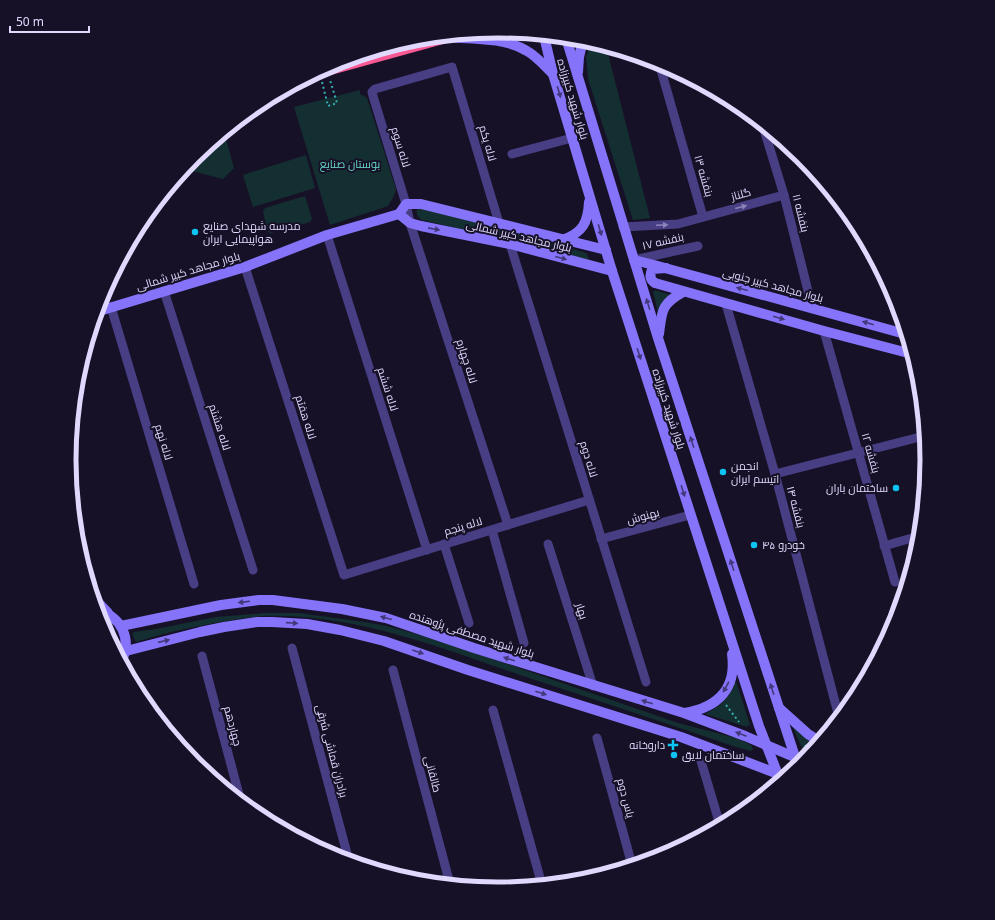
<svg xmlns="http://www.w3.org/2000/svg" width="995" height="920" font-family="'Noto Sans',Cairo,sans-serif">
<rect width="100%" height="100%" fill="#171127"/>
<!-- green -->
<g fill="#142f31">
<path d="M 591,42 L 612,48 L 607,50 L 650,218 L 633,220 L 588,79 L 586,57 Z"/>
<path d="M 360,90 L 360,94 L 367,98 L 396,189 L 394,196 L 388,206 L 330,225 L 294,107 Z"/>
<path d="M 224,132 L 234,168 L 223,179 L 184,169 L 194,156 Z"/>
<path d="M 306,155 L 315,188 L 253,207 L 243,175 Z"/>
<path d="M 305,196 L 312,219 L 310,222 L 271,233 L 268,232 L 263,212 L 265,208 Z"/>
<path d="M 418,207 L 489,224 L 586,253 L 589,258 L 587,260 L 523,244 L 422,220 C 417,217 415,213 418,207 Z"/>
<path d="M 655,290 L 670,295 L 658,312 L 653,292 Z"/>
<path d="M 265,613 L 299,613 L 364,622 L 387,626 L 435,639 L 678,723 L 740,739 L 752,746 L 753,750 L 751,751 L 733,746 C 663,722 593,699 523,676 C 444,649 364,617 279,616 C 260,615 240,619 221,622 C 192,627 164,633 136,642 L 132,634 L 134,632 L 156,629 L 216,617 Z"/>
<path d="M 736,681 L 750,725 L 750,726 L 748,725 L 747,727 L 705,714 C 723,704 728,700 736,681 Z"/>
<path d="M 791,723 L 817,743 L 809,754 L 804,753 Z"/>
</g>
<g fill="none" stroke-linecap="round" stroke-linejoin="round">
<!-- path -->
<g stroke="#35aeb4" stroke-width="2" stroke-dasharray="2 3" stroke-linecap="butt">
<path d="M 322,82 L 328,106 L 337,103 L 330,80"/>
<path d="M 726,705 L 739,722"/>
<path d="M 805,745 L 810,752"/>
</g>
<!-- street -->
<g stroke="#483e84" stroke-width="9">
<path d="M 659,63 L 703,217"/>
<path d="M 763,126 L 784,195 L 812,307"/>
<path d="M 512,154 L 572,138"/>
<path d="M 499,223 L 452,67 L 375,89 L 372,92 L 373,96 L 406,204 L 410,223 L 508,525"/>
<path d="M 623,227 L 678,224 L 784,195"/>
<path d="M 327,235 L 427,550"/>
<path d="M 510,244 L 646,682"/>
<path d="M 634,260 L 698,246"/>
<path d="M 245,267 L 344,575 L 589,500"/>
<path d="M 164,291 L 253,570"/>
<path d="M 726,304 L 775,474 L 839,717"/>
<path d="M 111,307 L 194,584"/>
<path d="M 824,331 L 895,582"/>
<path d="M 775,474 L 924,436"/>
<path d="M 492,530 L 524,643"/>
<path d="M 601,539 L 690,515"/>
<path d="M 444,544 L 469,623"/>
<path d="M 548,544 L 593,686"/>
<path d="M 884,546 L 919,536"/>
<path d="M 292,648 L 349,861"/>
<path d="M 202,656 L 241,802"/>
<path d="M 393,670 L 450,884"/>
<path d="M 493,710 L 542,885"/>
<path d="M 597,738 L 632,865"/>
<path d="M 701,761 L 720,825"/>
<path d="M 569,882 L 606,873"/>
</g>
<!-- secondary -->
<g stroke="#8573f9" stroke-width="10">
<path d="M 544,36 L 553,74 L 612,271 L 730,636 L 759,726 L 780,780"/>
<path d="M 445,37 C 470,39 505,37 527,51 C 536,56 544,65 552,73"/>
<path d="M 566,38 L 658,338 L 798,766"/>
<path d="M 578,72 L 579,57 L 583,40"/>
<path d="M 399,214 L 410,223 L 421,226 L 510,244 L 612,271"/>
<path d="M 562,240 C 583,233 588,222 589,202"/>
<path d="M 634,260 L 654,265 L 905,334"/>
<path d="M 666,268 L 652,269 C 650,275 649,279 655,283 L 824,331 L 912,354"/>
<path d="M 96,312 L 245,267 L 327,235 L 399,214 L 406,204 L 421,204 L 606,250"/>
<path d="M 659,334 C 662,311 661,304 683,292"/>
<path d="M 93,597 L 108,613"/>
<path d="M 97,610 C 121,616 133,639 121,662"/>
<path d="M 121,626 L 221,605 L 259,600 L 273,600 L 342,609 L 386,618 L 474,648 L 684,713 L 745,736 L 799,759"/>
<path d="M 126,651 L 200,632 L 224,627 L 257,622 L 272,622 L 307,624 L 340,630 L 384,641 L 468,670 L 681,737 L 781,775"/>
<path d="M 779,708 L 808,734 L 819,741"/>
<path d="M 685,713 C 718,707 737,689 732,654"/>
</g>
<!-- highway -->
<path stroke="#f85894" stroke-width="12" d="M 316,73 L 450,36"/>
</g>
<!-- one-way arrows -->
<defs><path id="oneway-solid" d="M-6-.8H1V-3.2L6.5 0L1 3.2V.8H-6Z"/></defs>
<g fill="#43387b">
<use href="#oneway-solid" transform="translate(559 92) rotate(73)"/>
<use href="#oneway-solid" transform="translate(434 229) rotate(11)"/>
<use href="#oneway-solid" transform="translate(600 230) rotate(73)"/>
<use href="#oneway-solid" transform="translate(561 258) rotate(15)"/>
<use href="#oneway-solid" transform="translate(742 289) rotate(-165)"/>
<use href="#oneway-solid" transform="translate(648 304) rotate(-107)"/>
<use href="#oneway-solid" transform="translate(779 318) rotate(16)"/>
<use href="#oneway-solid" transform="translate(868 323) rotate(-164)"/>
<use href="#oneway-solid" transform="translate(639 354) rotate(72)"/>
<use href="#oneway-solid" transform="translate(692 442) rotate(-108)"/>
<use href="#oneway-solid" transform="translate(683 491) rotate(72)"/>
<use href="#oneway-solid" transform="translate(732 565) rotate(-108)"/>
<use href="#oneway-solid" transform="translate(244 602) rotate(173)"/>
<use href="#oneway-solid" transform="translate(386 618) rotate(-165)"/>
<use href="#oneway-solid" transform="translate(292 623) rotate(4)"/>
<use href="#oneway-solid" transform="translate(164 641) rotate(-13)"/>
<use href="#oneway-solid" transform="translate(418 652) rotate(19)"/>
<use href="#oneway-solid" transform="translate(509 659) rotate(-162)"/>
<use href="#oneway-solid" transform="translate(726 687) rotate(119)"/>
<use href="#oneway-solid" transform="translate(772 689) rotate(-108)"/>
<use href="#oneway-solid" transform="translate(541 693) rotate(18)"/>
<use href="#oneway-solid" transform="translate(647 702) rotate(-163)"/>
<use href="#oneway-solid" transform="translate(741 734) rotate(-159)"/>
</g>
<g fill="#8c83ba">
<use href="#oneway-solid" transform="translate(741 207) rotate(-15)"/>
<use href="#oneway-solid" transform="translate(662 225) rotate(-2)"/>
</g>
<!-- markers -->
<g fill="#0dc5f5" stroke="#171127" stroke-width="1.5">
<circle cx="195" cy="232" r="4"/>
<circle cx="723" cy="472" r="4"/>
<circle cx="896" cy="488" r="4"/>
<circle cx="754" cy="545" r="4"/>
<path d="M671 739h4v4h4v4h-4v4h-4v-4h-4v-4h4z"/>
<circle cx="674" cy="755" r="4"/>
</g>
<g text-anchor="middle" stroke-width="4" stroke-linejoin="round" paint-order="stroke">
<!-- street labels -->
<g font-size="11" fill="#e0d8fd" stroke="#171127">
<text transform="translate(573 99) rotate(73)" y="4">بلوار شهید کبیرزاده</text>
<text transform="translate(488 143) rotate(74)" y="4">لاله یکم</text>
<text transform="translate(401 147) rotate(73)" y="4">لاله سوم</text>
<text transform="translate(704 176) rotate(74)" y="4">بنفشه ۱۳</text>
<text transform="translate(741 194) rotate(-15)" y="4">گلناز</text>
<text transform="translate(801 213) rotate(76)" y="4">بنفشه ۱۱</text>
<text transform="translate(519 236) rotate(13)" y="4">بلوار مجاهد کبیر شمالی</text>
<text transform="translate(663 241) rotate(-13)" y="4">بنفشه ۱۷</text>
<text transform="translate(188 271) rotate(-17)" y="4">بلوار مجاهد کبیر شمالی</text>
<text transform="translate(773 285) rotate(15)" y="4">بلوار مجاهد کبیر جنوبی</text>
<text transform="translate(467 361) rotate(72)" y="4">لاله چهارم</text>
<text transform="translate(388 389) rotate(72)" y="4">لاله ششم</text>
<text transform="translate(669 409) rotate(72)" y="4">بلوار شهید کبیرزاده</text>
<text transform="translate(306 417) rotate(72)" y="4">لاله هفتم</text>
<text transform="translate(220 427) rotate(72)" y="4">لاله هشتم</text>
<text transform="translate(164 442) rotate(73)" y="4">لاله نهم</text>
<text transform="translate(871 453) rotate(74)" y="4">بنفشه ۱۲</text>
<text transform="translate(589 459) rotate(73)" y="4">لاله دوم</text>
<text transform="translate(796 507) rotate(75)" y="4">بنفشه ۱۴</text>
<text transform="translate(643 516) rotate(-15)" y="4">بهنوش</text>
<text transform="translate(463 526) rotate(-17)" y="4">لاله پنجم</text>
<text transform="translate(582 611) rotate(72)" y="4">بهار</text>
<text transform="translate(472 634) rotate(18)" y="4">بلوار شهید مصطفی پژوهنده</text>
<text transform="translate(233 726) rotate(75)" y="4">چهاردهم</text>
<text transform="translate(332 751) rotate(75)" y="4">برادران قماشی شرقی</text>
<text transform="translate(433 774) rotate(75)" y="4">طالقانی</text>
<text transform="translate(626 798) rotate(75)" y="4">یاس دوم</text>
</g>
<!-- park labels -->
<g font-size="11" fill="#66dbcb" stroke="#171127">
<text x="350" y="168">بوستان صنایع</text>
</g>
<!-- poi labels -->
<g font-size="11" fill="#e0d8fd" stroke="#171127" text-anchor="start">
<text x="203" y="230">مدرسه شهدای صنایع<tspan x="203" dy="13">هواپیمایی ایران</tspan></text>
<text x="731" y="470">انجمن<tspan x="731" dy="13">اتیسم ایران</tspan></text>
<text x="888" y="492" text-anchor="end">ساختمان باران</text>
<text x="762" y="549">خودرو ۴۵</text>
<text x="665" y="749" text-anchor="end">داروخانه</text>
<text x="682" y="759">ساختمان لایق</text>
</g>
</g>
<!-- crop -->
<path d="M0 0H995V920H0ZM76 460a422 422 0 1 1 844 0a422 422 0 1 1-844 0Z" fill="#171127" fill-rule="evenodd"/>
<path fill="none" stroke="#e0d8fd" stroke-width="5" d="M76 460a422 422 0 1 1 844 0a422 422 0 1 1-844 0Z"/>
<!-- scale -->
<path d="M10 26v6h79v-6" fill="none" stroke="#e0d8fd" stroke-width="2"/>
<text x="16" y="26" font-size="12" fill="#e0d8fd" stroke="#171127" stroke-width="3" paint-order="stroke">50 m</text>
</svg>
